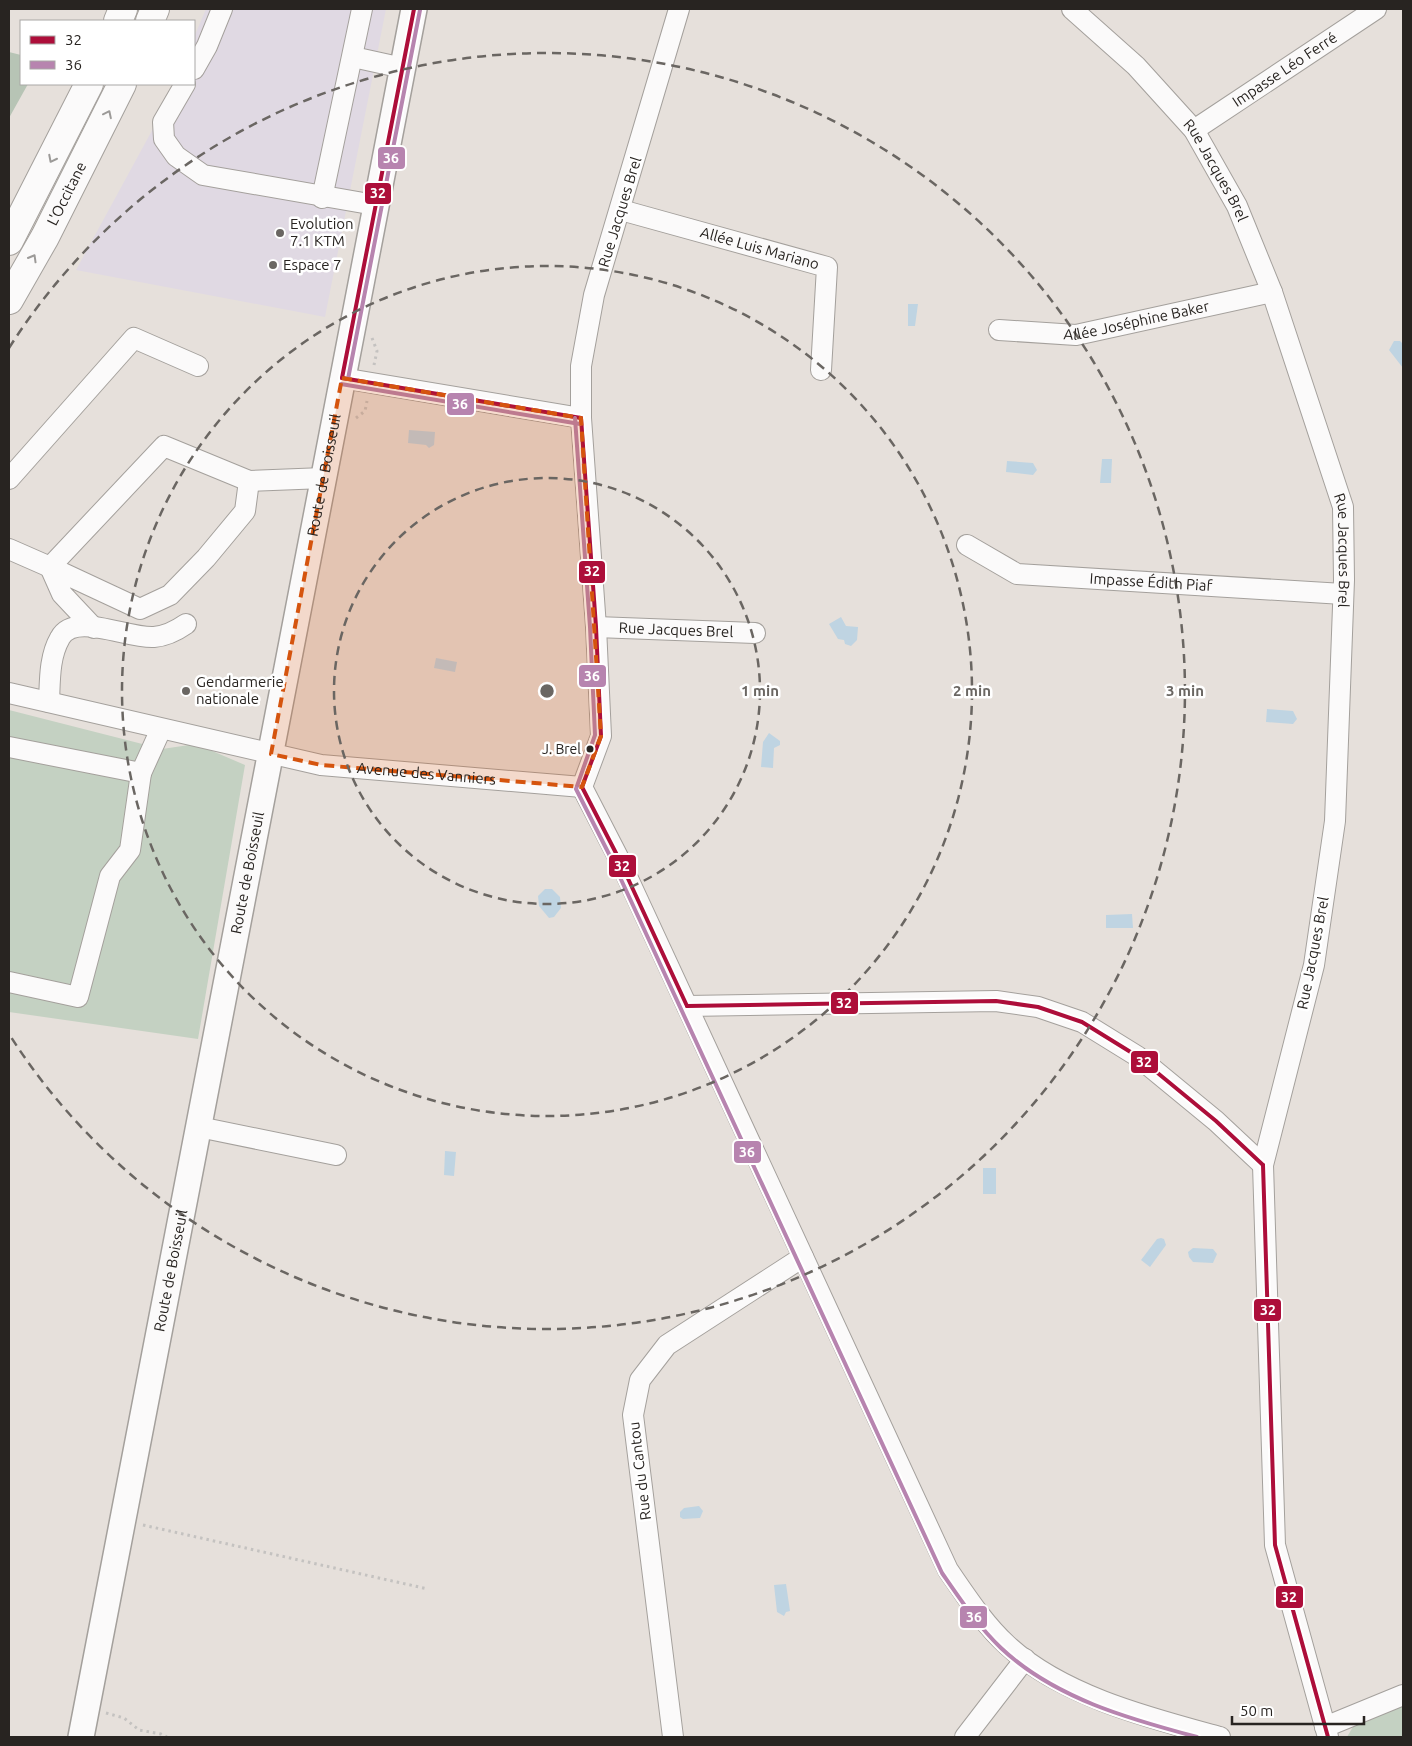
<svg xmlns="http://www.w3.org/2000/svg" width="1412" height="1746" font-family="Ubuntu,sans-serif">
<rect width="100%" height="100%" fill="#e6e0db"/>
<!-- industrial -->
<path fill="#e0d9e3" d="M 206,9 L 386,9 L 325,317 L 76,270 L 161,114 L 194,84 L 194,37 Z"/>
<!-- green -->
<g fill="#c4d1c2">
<path d="M 9,710 L 162,749 L 196,744 L 245,765 L 198,1039 L 9,1012 Z"/>
<path d="M 1403,1704 L 1403,1737 L 1347,1737 L 1357,1720 Z"/>
</g>
<!-- forest -->
<path fill="#b7c4b5" d="M 9,52 L 21,55 L 21,84 L 28,84 L 9,118 Z"/>
<!-- water -->
<g fill="#bfd4e2">
<path d="M 908,304 L 918,304 L 915,326 L 908,326 Z"/>
<path d="M 1394,341 L 1400,341 L 1403,344 L 1403,368 L 1389,350 Z"/>
<path d="M 409,430 L 435,432 L 434,445 L 429,448 L 426,445 L 408,443 Z"/>
<path d="M 1102,459 L 1112,459 L 1111,483 L 1100,483 Z"/>
<path d="M 1007,461 L 1033,463 L 1037,470 L 1033,475 L 1006,472 Z"/>
<path d="M 841,617 L 846,626 L 858,627 L 857,640 L 851,646 L 845,644 L 844,640 L 838,639 L 829,624 Z"/>
<path d="M 436,658 L 457,662 L 455,672 L 434,668 Z"/>
<path d="M 1267,709 L 1293,711 L 1297,719 L 1293,724 L 1266,722 Z"/>
<path d="M 769,733 L 780,741 L 780,745 L 774,748 L 773,768 L 761,767 L 763,742 Z"/>
<path d="M 545,889 L 552,889 L 560,897 L 561,908 L 554,917 L 549,918 L 539,906 L 538,896 Z"/>
<path d="M 1132,914 L 1133,928 L 1106,928 L 1106,915 Z"/>
<path d="M 445,1151 L 456,1152 L 454,1176 L 444,1175 Z"/>
<rect x="983" y="1168" width="13" height="26"/>
<path d="M 1161,1238 L 1164,1239 L 1166,1245 L 1150,1267 L 1141,1260 L 1157,1239 Z"/>
<path d="M 1193,1248 L 1213,1249 L 1217,1254 L 1213,1263 L 1193,1262 L 1189,1257 L 1188,1252 Z"/>
<path d="M 699,1506 L 703,1511 L 700,1518 L 683,1519 L 680,1517 L 680,1512 L 684,1508 Z"/>
<path d="M 786,1584 L 790,1611 L 786,1612 L 784,1616 L 777,1612 L 774,1585 Z"/>
</g>
<g fill="none" stroke-linecap="round" stroke-linejoin="round">
<defs>
<g id="minor">
<path d="M 679,9 L 594,295 L 581,366 L 581,418 L 596,627 L 601,736 L 582,787 L 618,857 L 948,1570 C 966,1596 984,1624 1007,1645 C 1062,1696 1150,1718 1220,1737"/>
<path id="s1" d="M 1072,9 L 1136,66 L 1194,130 L 1237,206 L 1272,292 L 1343,507 L 1344,580 L 1335,821 L 1314,965 L 1263,1165 L 1275,1545 L 1328,1737"/>
<path d="M 353,57 L 403,68"/>
<path d="M 194,69 L 207,46 L 222,9"/>
<path d="M 185,84 L 163,122 L 164,139 L 176,156 L 203,175 L 375,205"/>
<path id="s2" d="M 1194,130 L 1376,9"/>
<path d="M 322,198 L 362,9"/>
<path id="s3" d="M 621,210 L 827,267 L 821,370"/>
<path id="s4" d="M 999,330 L 1076,335 L 1272,292"/>
<path d="M 342,378 L 581,418"/>
<path d="M 9,479 L 134,338 L 198,366"/>
<path id="s5" d="M 967,545 L 1017,574 L 1343,594"/>
<path d="M 9,549 L 50,567 L 164,446 L 249,481 L 324,478"/>
<path id="s6" d="M 596,627 L 755,633"/>
<path d="M 94,628 L 62,594 L 50,567 L 140,609 L 170,595 L 206,558 L 245,511 L 249,481"/>
<path id="s7" d="M 9,693 L 321,765 L 582,787"/>
<path d="M 49,702 C 50,681 49,657 60,638 C 74,611 128,639 154,637 C 166,636 176,631 186,624"/>
<path d="M 9,747 L 141,773 L 130,850 L 110,876 L 78,997 L 9,982"/>
<path d="M 141,773 L 161,729"/>
<path d="M 687,1006 L 996,1001 L 1038,1007 L 1082,1022 L 1137,1056 L 1216,1121 L 1263,1165"/>
<path d="M 199,1127 L 336,1155"/>
<path d="M 1325,1727 L 1403,1695"/>
<path d="M 673,1737 L 633,1415 L 640,1380 L 667,1345 L 803,1257"/>
<path d="M 965,1737 L 1025,1659"/>
</g>
<g id="major">
<path id="s8" d="M 81,1737 L 414,9"/>
</g>
<g id="highway">
<path d="M 118,21 L 123,9"/>
<path d="M 150,21 L 155,9"/>
<path d="M 9,241 L 89,84"/>
<path id="s9" d="M 9,300 L 45,237 L 122,84"/>
</g>
</defs>
<!-- minor casing -->
<use href="#minor" stroke="#a4a09c" stroke-width="22"/>
<!-- major casing -->
<use href="#major" stroke="#a4a09c" stroke-width="28"/>
<!-- highway casing -->
<use href="#highway" stroke="#a4a09c" stroke-width="30"/>
<!-- path -->
<g stroke="#c4c2c0" stroke-width="3" stroke-dasharray="2.5 4" stroke-linecap="butt">
<path d="M 372,338 L 377,351 L 374,365"/>
<path d="M 356,418 L 365,411 L 367,401"/>
<path d="M 143,1525 L 428,1589"/>
<path d="M 106,1713 L 124,1718 L 139,1730 L 161,1734 L 167,1737"/>
</g>
<!-- minor -->
<use href="#minor" stroke="#fbfafa" stroke-width="20"/>
<!-- major -->
<use href="#major" stroke="#fbfafa" stroke-width="25"/>
<!-- highway -->
<use href="#highway" stroke="#fbfafa" stroke-width="28"/>
<defs>
<g id="bus-1">
<path d="M 342,378 L 414,9"/>
<path d="M 342,378 L 581,418"/>
<path d="M 581,418 L 596,627 L 601,736 L 582,787 L 618,857 L 687,1006"/>
<path d="M 687,1006 L 996,1001 L 1038,1007 L 1082,1022 L 1137,1056 L 1216,1121 L 1263,1165"/>
<path d="M 1263,1165 L 1275,1545 L 1328,1737"/>
</g>
<g id="bus-2">
<path d="M 348,379 L 420,10"/>
<path d="M 341,384 L 580,424"/>
<path d="M 575,418 L 590,627 L 595,735 L 576,789 L 612,860 L 942,1573 C 960,1599 978,1626 1001,1648 C 1054,1698 1129,1719 1197,1737"/>
</g>
</defs>
<!-- bus-1 casing -->
<use href="#bus-1" stroke="#fff" stroke-width="8"/>
<!-- bus-2 casing -->
<use href="#bus-2" stroke="#fff" stroke-width="8"/>
<!-- bus-1 -->
<use href="#bus-1" stroke="#ad0e3a" stroke-width="4"/>
<!-- bus-2 -->
<use href="#bus-2" stroke="#b784af" stroke-width="4"/>
</g>
<!-- one-way arrows -->
<defs><path id="oneway-chevron" d="M-2-3.5L2.5 0L-2 3.5" fill="none" stroke-width="1.6" stroke-linecap="round" stroke-linejoin="round" transform="scale(1.25)"/></defs>
<g stroke="#9c9a98">
<use href="#oneway-chevron" transform="translate(108 114) rotate(-64)"/>
<use href="#oneway-chevron" transform="translate(52 159) rotate(117)"/>
<use href="#oneway-chevron" transform="translate(33 258) rotate(-60)"/>
</g>
<!-- marked area -->
<path fill="#d5540e" fill-opacity="0.2" stroke="#d5540e" stroke-width="4" stroke-dasharray="10 6" stroke-linejoin="round" d="M 342,378 L 581,418 L 601,736 L 582,787 L 321,765 L 271,754 Z"/>
<!-- distance rings -->
<g fill="none" stroke="#6a6662" stroke-width="2.5" stroke-dasharray="9 6">
<circle cx="547" cy="691" r="213"/>
<circle cx="547" cy="691" r="425"/>
<path d="M9 348A638 638 0 1 1 9 1034"/>
</g>
<!-- markers -->
<g fill="#6a6662" stroke="#fff" stroke-width="2">
<circle cx="280" cy="233" r="5"/>
<circle cx="273" cy="265" r="5"/>
<circle cx="186" cy="691" r="5"/>
</g>
<circle fill="#282421" stroke="#fff" stroke-width="2" cx="590" cy="749" r="4.5"/>
<g text-anchor="middle" stroke-width="5" stroke-linejoin="round" paint-order="stroke">
<!-- bus labels -->
<g font-size="14" fill="#282421" stroke="#fff" text-anchor="end">
<text x="581" y="754">J. Brel</text>
</g>
<!-- street labels -->
<g font-size="15" fill="#282421" stroke="#fff">
<text dy="5" stroke="none"><textPath href="#s2" startOffset="109">Impasse Léo Ferré</textPath></text>
<text dy="5" stroke="none"><textPath href="#s1" startOffset="218">Rue Jacques Brel</textPath></text>
<text dy="5" stroke="none"><textPath href="#s9" startOffset="121">L'Occitane</textPath></text>
<text transform="translate(620 212) rotate(-73)" y="5">Rue Jacques Brel</text>
<text dy="5" stroke="none"><textPath href="#s3" startOffset="144">Allée Luis Mariano</textPath></text>
<text dy="5" stroke="none"><textPath href="#s4" startOffset="139">Allée Joséphine Baker</textPath></text>
<text dy="5" stroke="none"><textPath href="#s8" startOffset="1285">Route de Boisseuil</textPath></text>
<text dy="5" stroke="none"><textPath href="#s1" startOffset="622">Rue Jacques Brel</textPath></text>
<text dy="5" stroke="none"><textPath href="#s5" startOffset="192">Impasse Édith Piaf</textPath></text>
<text dy="5" stroke="none"><textPath href="#s6" startOffset="80">Rue Jacques Brel</textPath></text>
<text dy="5" stroke="none"><textPath href="#s7" startOffset="426">Avenue des Vanniers</textPath></text>
<text dy="5" stroke="none"><textPath href="#s8" startOffset="880">Route de Boisseuil</textPath></text>
<text transform="translate(1313 953) rotate(-79)" y="5">Rue Jacques Brel</text>
<text dy="5" stroke="none"><textPath href="#s8" startOffset="475">Route de Boisseuil</textPath></text>
<text transform="translate(640 1471) rotate(-97)" y="5">Rue du Cantou</text>
</g>
<!-- poi labels -->
<g font-size="15" fill="#282421" stroke="#fff" text-anchor="start">
<text x="290" y="229">Evolution<tspan x="290" dy="17">7.1 KTM</tspan></text>
<text x="283" y="270">Espace 7</text>
<text x="196" y="687">Gendarmerie<tspan x="196" dy="17">nationale</tspan></text>
</g>
</g>
<circle cx="547" cy="691" r="8" fill="#6a6662" stroke="#fff" stroke-width="2.5"/>
<g font-size="15" text-anchor="middle" font-weight="bold" fill="#6a6662" stroke="#fff" stroke-width="5" stroke-linejoin="round" paint-order="stroke">
<text x="760" y="696">1 min</text>
<text x="972" y="696">2 min</text>
<text x="1185" y="696">3 min</text>
</g>
<g stroke="#fff" stroke-width="2">
<rect x="377" y="146" width="29" height="24" rx="5" fill="#b784af"/>
<rect x="364" y="182" width="28" height="23" rx="5" fill="#ad0e3a"/>
<rect x="446" y="392" width="29" height="24" rx="5" fill="#b784af"/>
<rect x="578" y="560" width="28" height="24" rx="5" fill="#ad0e3a"/>
<rect x="578" y="664" width="29" height="24" rx="5" fill="#b784af"/>
<rect x="608" y="854" width="29" height="24" rx="5" fill="#ad0e3a"/>
<rect x="830" y="991" width="29" height="24" rx="5" fill="#ad0e3a"/>
<rect x="1130" y="1050" width="29" height="24" rx="5" fill="#ad0e3a"/>
<rect x="733" y="1140" width="29" height="24" rx="5" fill="#b784af"/>
<rect x="1253" y="1298" width="29" height="24" rx="5" fill="#ad0e3a"/>
<rect x="1275" y="1585" width="29" height="24" rx="5" fill="#ad0e3a"/>
<rect x="959" y="1605" width="29" height="24" rx="5" fill="#b784af"/>
</g>
<g font-size="14" text-anchor="middle" font-weight="bold" fill="#fff">
<text x="391" y="163">36</text>
<text x="378" y="198">32</text>
<text x="460" y="409">36</text>
<text x="592" y="576">32</text>
<text x="592" y="681">36</text>
<text x="622" y="871">32</text>
<text x="844" y="1008">32</text>
<text x="1144" y="1067">32</text>
<text x="747" y="1157">36</text>
<text x="1268" y="1315">32</text>
<text x="1289" y="1602">32</text>
<text x="974" y="1622">36</text>
</g>
<!-- border -->
<rect width="1412" height="1746" fill="none" stroke="#282421" stroke-width="20"/>
<!-- legend -->
<rect x="20" y="20" width="175" height="65" fill="#ffffff" stroke="#a9a7a6"/>
<rect x="30" y="36" width="25" height="8" fill="#ad0e3a" stroke="#a9a7a6"/>
<text x="65" y="45" font-size="15" fill="#282421">32</text>
<rect x="30" y="61" width="25" height="8" fill="#b784af" stroke="#a9a7a6"/>
<text x="65" y="70" font-size="15" fill="#282421">36</text>
<!-- scale -->
<path d="M1232 1716v8h132v-8" fill="none" stroke="#282421" stroke-width="2.5"/>
<text x="1240" y="1716" font-size="15" fill="#282421" stroke="#ffffff" stroke-width="4" paint-order="stroke">50 m</text>
</svg>
